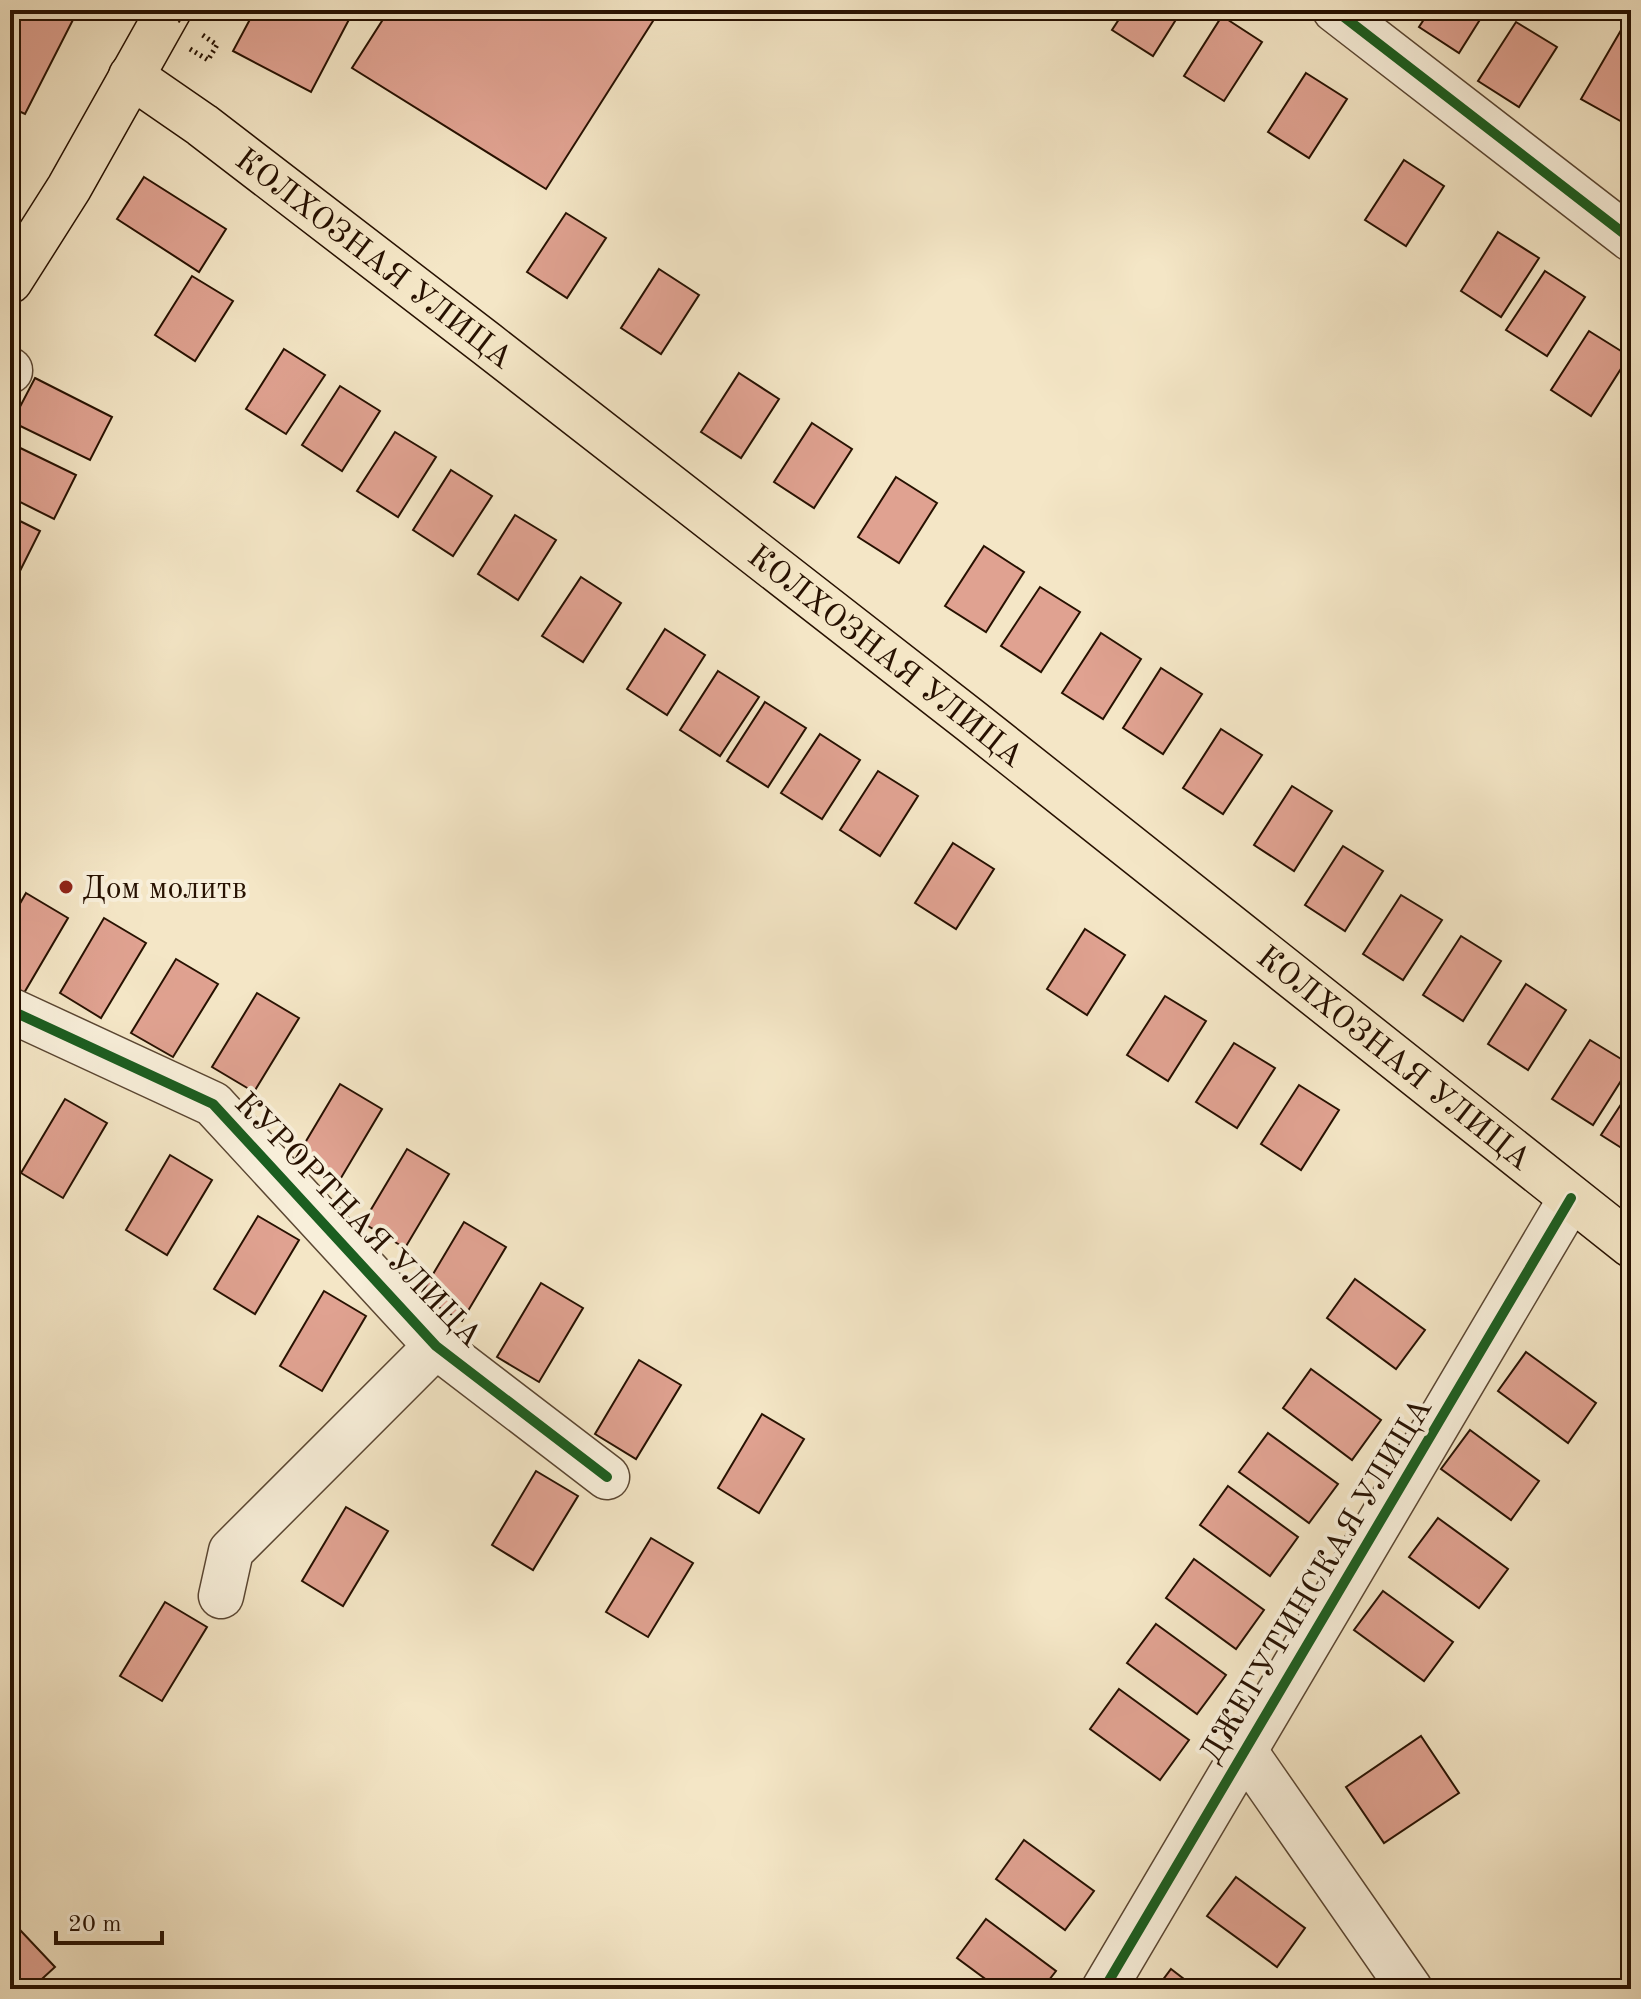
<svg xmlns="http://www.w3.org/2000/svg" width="1641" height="1999" font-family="'Old Standard TT',serif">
<rect width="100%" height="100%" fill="#f4e6c6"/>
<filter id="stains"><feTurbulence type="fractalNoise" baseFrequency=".0025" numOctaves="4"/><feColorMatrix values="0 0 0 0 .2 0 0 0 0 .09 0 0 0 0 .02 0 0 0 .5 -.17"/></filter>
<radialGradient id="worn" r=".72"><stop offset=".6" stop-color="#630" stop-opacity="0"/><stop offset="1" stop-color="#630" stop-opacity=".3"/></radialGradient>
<!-- building -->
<g fill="#e0a291" stroke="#271101" stroke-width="2">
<path d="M 10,10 L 78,10 L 25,114 L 10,107 Z"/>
<path d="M 255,10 L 354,10 L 311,92 L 233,51 Z"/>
<path d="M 389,10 L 660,10 L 546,189 L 352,68 Z"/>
<path d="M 1125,10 L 1182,10 L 1153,56 L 1112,30 Z"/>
<path d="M 1430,10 L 1486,10 L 1459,53 L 1419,27 Z"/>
<path d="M 1631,13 L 1631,111 L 1624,123 L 1581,99 Z"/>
<path d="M 1222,16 L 1262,42 L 1224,101 L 1184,76 Z"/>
<path d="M 1516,22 L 1557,47 L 1519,107 L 1478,81 Z"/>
<path d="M 1306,73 L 1347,99 L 1309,158 L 1268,132 Z"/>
<path d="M 1404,160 L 1444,186 L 1406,246 L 1365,220 Z"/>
<path d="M 144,177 L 226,229 L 199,272 L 117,219 Z"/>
<path d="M 566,213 L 606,238 L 567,298 L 527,272 Z"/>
<path d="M 1498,232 L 1539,258 L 1501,317 L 1461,291 Z"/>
<path d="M 659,269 L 699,295 L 661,354 L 621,328 Z"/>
<path d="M 1545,271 L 1585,297 L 1547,356 L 1506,330 Z"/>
<path d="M 192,276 L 233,301 L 195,361 L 155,335 Z"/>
<path d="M 1589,331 L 1629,356 L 1591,416 L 1551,390 Z"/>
<path d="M 284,349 L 325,375 L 286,434 L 246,409 Z"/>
<path d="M 739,373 L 779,399 L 741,458 L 701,432 Z"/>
<path d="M 35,378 L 112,417 L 90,460 L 12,422 Z"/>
<path d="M 340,386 L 380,411 L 342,471 L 302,445 Z"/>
<path d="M 812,423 L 852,449 L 814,508 L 774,482 Z"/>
<path d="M 395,432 L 436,457 L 398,517 L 357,491 Z"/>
<path d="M 10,443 L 76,475 L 54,519 L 10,497 Z"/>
<path d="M 451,470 L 492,496 L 453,556 L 413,530 Z"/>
<path d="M 896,477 L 937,503 L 899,563 L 858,537 Z"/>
<path d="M 515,515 L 556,540 L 518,600 L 478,574 Z"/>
<path d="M 10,516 L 40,531 L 18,575 L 10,571 Z"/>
<path d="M 984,546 L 1024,572 L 986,632 L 945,606 Z"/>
<path d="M 581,577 L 621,603 L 583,662 L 542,636 Z"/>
<path d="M 1040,587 L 1080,612 L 1041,672 L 1001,646 Z"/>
<path d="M 665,629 L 705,655 L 667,715 L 627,689 Z"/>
<path d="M 1101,633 L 1141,659 L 1103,719 L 1062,693 Z"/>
<path d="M 1161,668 L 1202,694 L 1163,754 L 1123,728 Z"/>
<path d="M 718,671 L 759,697 L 720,756 L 680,730 Z"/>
<path d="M 765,702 L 806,728 L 768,787 L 727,761 Z"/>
<path d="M 1221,729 L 1262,755 L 1223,814 L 1183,788 Z"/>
<path d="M 820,734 L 860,760 L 822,819 L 781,793 Z"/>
<path d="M 878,771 L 918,796 L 880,856 L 840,830 Z"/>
<path d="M 1292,786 L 1332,811 L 1294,871 L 1254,845 Z"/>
<path d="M 953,843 L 994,869 L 956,929 L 915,903 Z"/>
<path d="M 1343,846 L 1383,871 L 1345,931 L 1305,905 Z"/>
<path d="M 26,893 L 68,918 L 24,993 L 10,984 L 10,921 Z"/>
<path d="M 1401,895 L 1442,920 L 1403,980 L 1363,954 Z"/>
<path d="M 104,918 L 146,943 L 101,1018 L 60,993 Z"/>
<path d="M 1085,929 L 1125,955 L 1087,1015 L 1047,989 Z"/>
<path d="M 1461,936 L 1501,961 L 1463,1021 L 1423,995 Z"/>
<path d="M 176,959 L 218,984 L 173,1057 L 131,1033 Z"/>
<path d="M 1526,984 L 1566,1010 L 1528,1070 L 1488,1044 Z"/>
<path d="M 257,993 L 299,1018 L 254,1092 L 212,1067 Z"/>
<path d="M 1165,996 L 1206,1021 L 1168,1081 L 1127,1055 Z"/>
<path d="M 1590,1040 L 1631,1065 L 1593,1125 L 1552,1099 Z"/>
<path d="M 1234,1043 L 1275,1068 L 1237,1128 L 1196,1102 Z"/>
<path d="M 340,1084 L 382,1109 L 338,1183 L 296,1158 Z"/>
<path d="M 1299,1085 L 1339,1110 L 1301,1170 L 1261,1144 Z"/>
<path d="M 1631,1089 L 1631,1154 L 1601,1135 Z"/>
<path d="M 65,1099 L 107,1123 L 63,1198 L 21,1173 Z"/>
<path d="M 407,1149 L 449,1174 L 405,1248 L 363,1223 Z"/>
<path d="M 170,1155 L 212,1180 L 167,1255 L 126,1230 Z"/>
<path d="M 258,1216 L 299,1240 L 255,1314 L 214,1289 Z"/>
<path d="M 464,1222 L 506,1247 L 462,1321 L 420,1296 Z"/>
<path d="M 1355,1279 L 1425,1330 L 1396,1369 L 1327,1318 Z"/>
<path d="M 541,1283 L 583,1308 L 539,1382 L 497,1357 Z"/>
<path d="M 324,1291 L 366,1316 L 322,1391 L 280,1366 Z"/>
<path d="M 1526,1352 L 1596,1403 L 1568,1443 L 1498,1391 Z"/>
<path d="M 639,1360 L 681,1385 L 636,1459 L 595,1434 Z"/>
<path d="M 1311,1369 L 1381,1420 L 1352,1460 L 1283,1408 Z"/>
<path d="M 762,1414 L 804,1439 L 759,1513 L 718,1488 Z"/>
<path d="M 1470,1430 L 1539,1481 L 1511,1520 L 1441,1469 Z"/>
<path d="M 1268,1433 L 1338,1484 L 1309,1523 L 1239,1472 Z"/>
<path d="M 536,1471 L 578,1496 L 533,1570 L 492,1545 Z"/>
<path d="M 1228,1486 L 1298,1537 L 1270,1576 L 1200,1525 Z"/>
<path d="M 346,1507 L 388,1531 L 343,1606 L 302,1581 Z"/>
<path d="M 1438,1518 L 1508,1569 L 1479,1608 L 1409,1557 Z"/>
<path d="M 651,1538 L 693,1563 L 648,1637 L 606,1612 Z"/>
<path d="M 1194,1559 L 1264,1610 L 1236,1649 L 1166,1598 Z"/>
<path d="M 1383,1591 L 1453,1642 L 1424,1681 L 1354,1630 Z"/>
<path d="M 165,1602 L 207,1627 L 162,1701 L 120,1676 Z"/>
<path d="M 1156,1624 L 1226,1675 L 1197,1714 L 1127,1663 Z"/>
<path d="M 1119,1689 L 1189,1740 L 1160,1780 L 1090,1729 Z"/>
<path d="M 1421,1736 L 1459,1793 L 1384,1843 L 1346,1787 Z"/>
<path d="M 1024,1840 L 1094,1891 L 1065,1930 L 996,1879 Z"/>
<path d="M 1236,1877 L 1305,1928 L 1277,1967 L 1207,1916 Z"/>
<path d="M 986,1919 L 1056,1971 L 1042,1989 L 999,1989 L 957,1958 Z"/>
<path d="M 21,1931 L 55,1967 L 31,1989 L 10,1989 L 10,1942 Z"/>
<path d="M 1171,1969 L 1197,1989 L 1156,1989 Z"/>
</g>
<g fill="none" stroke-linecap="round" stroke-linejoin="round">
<defs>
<g id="minor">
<path d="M 1335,10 L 1631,239"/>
<path d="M 10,370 L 10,371"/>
<path d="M 10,1010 L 213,1104 L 436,1346 L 607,1477"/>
<path d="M 221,1596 L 231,1551 L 436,1346"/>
<path d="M 1244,1750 L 1410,1989"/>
<path d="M 1104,1989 L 1571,1198"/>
</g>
<g id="major">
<path id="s1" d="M 131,76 L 202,125 L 487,344 L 971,721 L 1631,1245"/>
<path d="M 10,281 L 69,188 L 169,10"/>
</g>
</defs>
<!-- minor casing -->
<use href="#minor" stroke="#5a4632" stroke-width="47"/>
<!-- major casing -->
<use href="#major" stroke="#271101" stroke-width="47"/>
<!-- path -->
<path stroke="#271101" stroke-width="5" stroke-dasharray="2 4" stroke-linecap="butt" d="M 190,49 L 208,60 L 217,45 L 201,34"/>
<!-- minor -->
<use href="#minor" stroke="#f8efda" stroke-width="44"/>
<!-- major -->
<use href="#major" stroke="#f4e6c6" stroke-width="44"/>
<!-- path-bridge -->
<path stroke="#271101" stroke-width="5" stroke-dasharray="2 4" stroke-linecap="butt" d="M 164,10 L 181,21"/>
<defs>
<g id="cycleway">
<path d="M 1335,10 L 1631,239"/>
<path d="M 10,1010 L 213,1104 L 436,1346 L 607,1477"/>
<path d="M 1104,1989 L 1571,1198"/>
</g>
</defs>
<!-- cycleway casing -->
<use href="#cycleway" stroke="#f8efda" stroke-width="15"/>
<!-- cycleway -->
<use href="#cycleway" stroke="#1b5e20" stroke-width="10"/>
</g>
<!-- markers -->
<circle fill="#8f2418" stroke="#f8efda" stroke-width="3" cx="66" cy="887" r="8"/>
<g text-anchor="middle" stroke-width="8" stroke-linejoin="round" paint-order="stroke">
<!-- street labels -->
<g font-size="32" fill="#271101" stroke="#f8efda">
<text dy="11" stroke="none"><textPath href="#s1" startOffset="304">КОЛХОЗНАЯ УЛИЦА</textPath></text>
<text dy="11" stroke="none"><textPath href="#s1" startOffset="952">КОЛХОЗНАЯ УЛИЦА</textPath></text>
<text dy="11" stroke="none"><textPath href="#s1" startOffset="1600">КОЛХОЗНАЯ УЛИЦА</textPath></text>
<text transform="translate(359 1219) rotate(46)" y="11">КУРОРТНАЯ УЛИЦА</text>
<text transform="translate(1315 1580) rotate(-59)" y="11">ДЖЕГУТИНСКАЯ УЛИЦА</text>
</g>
<!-- poi labels -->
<g font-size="32" fill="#271101" stroke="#f8efda" text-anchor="start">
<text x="82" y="898">Дом молитв</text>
</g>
</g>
<!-- margin -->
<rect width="1641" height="1999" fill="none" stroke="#f4e6c6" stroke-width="40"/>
<rect x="12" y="12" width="1617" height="1975" fill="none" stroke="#271101" stroke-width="4"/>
<rect x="20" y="20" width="1601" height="1959" fill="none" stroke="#271101" stroke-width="2"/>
<!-- scale -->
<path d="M56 1931v12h106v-12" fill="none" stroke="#271101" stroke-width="4"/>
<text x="68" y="1931" font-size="24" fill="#271101" stroke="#f8efda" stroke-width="6" paint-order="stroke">20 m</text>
<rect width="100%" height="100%" filter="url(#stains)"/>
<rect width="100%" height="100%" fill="url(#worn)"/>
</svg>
